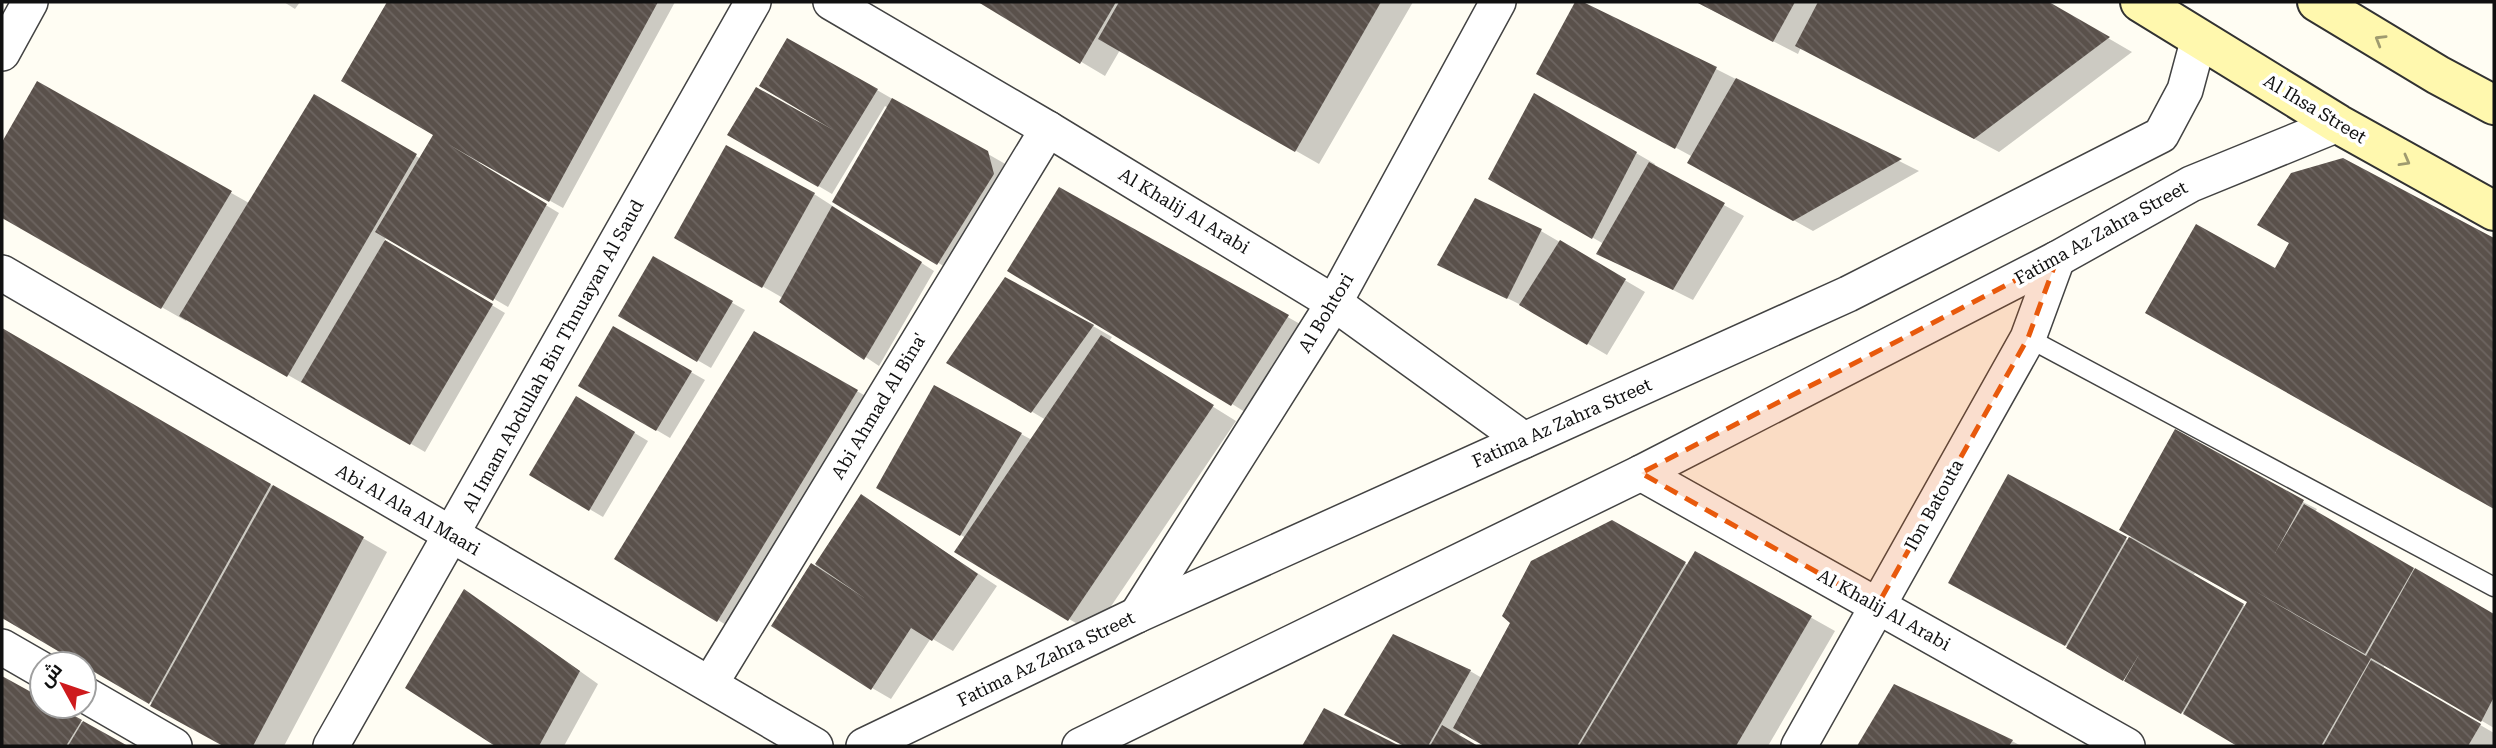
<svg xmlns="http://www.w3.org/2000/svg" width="2496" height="748" font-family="'Roboto Serif',Cairo,serif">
<defs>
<pattern id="building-back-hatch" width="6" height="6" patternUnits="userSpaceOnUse" patternTransform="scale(1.75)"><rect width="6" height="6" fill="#5a514b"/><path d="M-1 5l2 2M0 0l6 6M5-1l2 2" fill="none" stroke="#6d6561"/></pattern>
</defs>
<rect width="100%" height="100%" fill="#fffdf3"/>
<!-- shadow -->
<g fill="#0003" fill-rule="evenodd">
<path d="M 284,2 L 300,2 L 295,9 Z"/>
<path d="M 389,2 L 675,2 L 563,208 L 480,162 L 478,164 L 559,213 L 508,307 L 387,236 L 384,241 L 505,313 L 425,452 L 303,381 L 302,383 L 187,318 L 186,321 L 2,216 L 2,145 L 38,84 L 249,203 L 314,96 L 421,159 L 435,134 L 343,81 Z"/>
<path d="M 981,2 L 1413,2 L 1319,164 L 1120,50 L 1105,76 Z"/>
<path d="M 1577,2 L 1716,69 L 1919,171 L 1813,231 L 1709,173 L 1693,157 L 1538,73 Z"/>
<path d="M 1696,2 L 2046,2 L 2132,52 L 1999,152 L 1801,47 L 1798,54 Z"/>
<path d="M 877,90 L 1007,165 L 957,274 L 834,201 L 888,108 L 885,106 L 832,194 L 730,134 L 816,123 Z"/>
<path d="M 1535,95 L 1655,164 L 1654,167 L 1744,216 L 1693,300 L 1599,253 L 1604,244 L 1490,179 Z"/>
<path d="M 2343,160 L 2494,240 L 2494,508 L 2147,312 L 2276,270 Z"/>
<path d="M 1060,190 L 1311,330 L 1255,418 L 1232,404 Z"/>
<path d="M 814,194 L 934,271 L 879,366 L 782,301 L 783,298 L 676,237 Z"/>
<path d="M 1541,231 L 1645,292 L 1607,355 L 1527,308 L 1439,264 Z"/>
<path d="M 654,259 L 745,310 L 711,368 L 621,316 Z"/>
<path d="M 1093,326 L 1112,337 L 1109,342 L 1236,421 L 1093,633 L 1069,619 L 966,538 L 878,487 L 934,387 L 1032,440 L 1046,420 L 949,363 Z"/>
<path d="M 613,328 L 705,380 L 670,438 L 580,385 Z"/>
<path d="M 2,330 L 387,552 L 284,746 L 226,746 L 2,616 Z"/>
<path d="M 754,333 L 871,399 L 731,628 L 617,558 Z"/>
<path d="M 576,398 L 648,441 L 603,517 L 531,475 Z"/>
<path d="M 2176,432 L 2303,502 L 2317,509 L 2315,512 L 2494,616 L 2494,728 L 2385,664 L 2383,669 L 2494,733 L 2494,746 L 2241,746 L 2069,647 L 1964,590 L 2009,477 L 2129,541 ZM 2195,573 L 2249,602 L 2246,607 L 2193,576 Z"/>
<path d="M 862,497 L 997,586 L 953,651 L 931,638 L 891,699 L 872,688 L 815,567 Z"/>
<path d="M 1612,522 L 1688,565 L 1696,553 L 1835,631 L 1768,746 L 1488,746 L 1462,731 L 1458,737 L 1475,746 L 1406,746 L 1365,725 L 1470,671 L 1482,678 Z"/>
<path d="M 465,592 L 484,603 L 598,684 L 564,746 L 498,746 L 407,687 Z"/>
<path d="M 2,678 L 42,700 L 42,706 L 53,706 L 124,746 L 2,746 Z"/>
<path d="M 1894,686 L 2012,741 L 2021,746 L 1859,746 Z"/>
</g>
<!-- building -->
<g fill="url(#building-back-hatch)">
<path d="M 387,2 L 658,2 L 549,202 L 448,144 L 547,204 L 493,301 L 375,232 L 433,135 L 341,81 Z"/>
<path d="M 978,2 L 1116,2 L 1080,64 Z"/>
<path d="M 1119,2 L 1381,2 L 1295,152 L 1098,39 Z"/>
<path d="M 1575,2 L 1583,2 L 1717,67 L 1675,149 L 1536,74 Z"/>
<path d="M 1696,2 L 1795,2 L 1773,42 Z"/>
<path d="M 1818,2 L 2049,2 L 2110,37 L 1974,139 L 1795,46 Z"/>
<path d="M 787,38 L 878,89 L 818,187 L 727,135 L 756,87 L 835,131 L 759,86 Z"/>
<path d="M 1736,78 L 1902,159 L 1793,221 L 1687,163 Z"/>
<path d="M 37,81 L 232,191 L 161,309 L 2,218 L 2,142 Z"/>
<path d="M 1534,93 L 1637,152 L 1592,239 L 1488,179 Z"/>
<path d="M 314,94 L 417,154 L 287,377 L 179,316 Z"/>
<path d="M 892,98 L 988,151 L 994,174 L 937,265 L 832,202 Z"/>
<path d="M 726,145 L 815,193 L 762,288 L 674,238 Z"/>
<path d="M 2343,158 L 2494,238 L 2494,509 L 2145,313 L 2196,224 L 2275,268 L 2289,243 L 2257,225 L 2291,173 Z"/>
<path d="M 1649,162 L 1725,203 L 1673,290 L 1596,254 Z"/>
<path d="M 1059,187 L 1289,315 L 1231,406 L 1007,271 Z"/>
<path d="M 1475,198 L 1542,229 L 1507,299 L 1437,265 Z"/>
<path d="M 832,206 L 922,262 L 864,360 L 779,302 Z"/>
<path d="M 385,240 L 493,304 L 410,445 L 301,382 Z"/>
<path d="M 1560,240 L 1626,279 L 1587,345 L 1519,305 Z"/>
<path d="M 653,256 L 733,301 L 697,362 L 618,316 Z"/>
<path d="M 1005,277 L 1094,325 L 1031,413 L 946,363 Z"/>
<path d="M 613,326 L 692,371 L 656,431 L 578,386 Z"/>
<path d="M 2,328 L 271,484 L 149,704 L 84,666 L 84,664 L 80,664 L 2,618 Z"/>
<path d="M 754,331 L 858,390 L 717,622 L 614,559 Z"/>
<path d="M 1101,335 L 1214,405 L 1068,621 L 954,552 Z"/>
<path d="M 934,385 L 1022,433 L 960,536 L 876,488 Z"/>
<path d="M 576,396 L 635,432 L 589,511 L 529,475 Z"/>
<path d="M 2175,429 L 2304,500 L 2275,553 L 2304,504 L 2414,568 L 2365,654 L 2253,590 L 2366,656 L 2415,568 L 2494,614 L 2494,697 L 2481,722 L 2371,658 L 2321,746 L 2237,746 L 2183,714 L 2247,602 L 2119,530 Z"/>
<path d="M 2008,474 L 2127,537 L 2065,646 L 1948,583 Z"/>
<path d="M 273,485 L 364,537 L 253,746 L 223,746 L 150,706 Z"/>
<path d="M 861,494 L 978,574 L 932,641 L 911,628 L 871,690 L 771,626 L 811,563 L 866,599 L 815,564 Z"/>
<path d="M 1612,520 L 1686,562 L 1577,746 L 1484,746 L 1453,728 L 1510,623 L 1502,616 L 1531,561 Z"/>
<path d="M 2129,537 L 2244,604 L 2181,714 L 2124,681 L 2140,653 L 2123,681 L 2066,648 Z"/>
<path d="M 1695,551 L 1812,616 L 1736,746 L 1579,746 Z"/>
<path d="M 464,589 L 580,671 L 539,746 L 495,746 L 405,688 Z"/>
<path d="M 1393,634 L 1471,670 L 1428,746 L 1404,746 L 1344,715 Z"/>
<path d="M 2371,660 L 2481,724 L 2468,746 L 2323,746 Z"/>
<path d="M 2,676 L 42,698 L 42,706 L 57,706 L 82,720 L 66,746 L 2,746 Z"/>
<path d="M 1894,684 L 2013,740 L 2009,746 L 1857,746 Z"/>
<path d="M 1324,708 L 1400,746 L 1302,746 Z"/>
<path d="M 83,721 L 128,746 L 68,746 Z"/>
<path d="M 1442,725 L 1478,746 L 1430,746 Z"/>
</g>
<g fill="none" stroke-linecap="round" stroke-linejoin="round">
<defs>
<path id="service" d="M 2028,338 L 2494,587"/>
<g id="minor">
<path d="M 831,2 L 1048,129 L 1334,303 L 1524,440"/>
<path d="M 2,53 L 30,2"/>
<path d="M 2,273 L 815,746"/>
<path d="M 1641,473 L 2127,746"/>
<path d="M 1137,615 L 1334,303 L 1498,2"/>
<path d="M 2,647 L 42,670"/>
<path d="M 710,684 L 1048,129"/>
<path d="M 84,694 L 174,746"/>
<path d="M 331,746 L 753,2"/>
<path d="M 864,746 L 1137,615 L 1848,294 L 2161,135 L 2185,90 L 2199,38"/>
<path d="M 1080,746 L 1641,473 L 2057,259 L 2191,184 L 2338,124"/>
<path d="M 1799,746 L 2028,338 L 2057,259"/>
</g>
<g id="secondary">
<path d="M 2140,2 L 2338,124 L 2494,211"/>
<path d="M 2317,2 L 2438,75 L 2494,105"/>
</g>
</defs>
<!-- service casing -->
<use href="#service" stroke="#434343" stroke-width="21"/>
<!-- minor casing -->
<use href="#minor" stroke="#434343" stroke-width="38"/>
<!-- secondary casing -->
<use href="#secondary" stroke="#323232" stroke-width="42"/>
<!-- service -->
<use href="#service" stroke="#fff" stroke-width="18"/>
<!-- minor -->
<use href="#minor" stroke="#fff" stroke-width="35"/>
<!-- secondary -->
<use href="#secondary" stroke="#fff8ae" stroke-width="38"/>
</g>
<!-- one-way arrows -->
<defs><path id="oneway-chevron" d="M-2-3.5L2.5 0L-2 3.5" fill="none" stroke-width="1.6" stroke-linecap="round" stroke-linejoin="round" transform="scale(1.75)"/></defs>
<g stroke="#9f9b6f">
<use href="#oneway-chevron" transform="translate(2380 40) rotate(-149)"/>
<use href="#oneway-chevron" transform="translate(2405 161) rotate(29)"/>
</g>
<!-- marked area -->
<path fill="#e8590c" fill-opacity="0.2" stroke="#e8590c" stroke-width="5" stroke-dasharray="14 9" stroke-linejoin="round" d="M 2057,259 L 2028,338 L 1877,606 L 1641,473 Z"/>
<g text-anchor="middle" stroke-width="7" stroke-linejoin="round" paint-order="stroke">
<!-- street labels -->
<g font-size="18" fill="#101010" stroke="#fff">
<text transform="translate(2315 109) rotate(31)" y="6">Al Ihsa Street</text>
<text transform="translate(1184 211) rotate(31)" y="6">Al Khalij Al Arabi</text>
<text transform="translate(2101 233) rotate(-29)" y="6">Fatima Az Zahra Street</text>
<text transform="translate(1326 313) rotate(-59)" y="6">Al Bohtori</text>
<text transform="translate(553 356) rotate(-61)" y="6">Al Imam Abdullah Bin Thnuayan Al Saud</text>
<text transform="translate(879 406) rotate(-59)" y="6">Abi Ahmad Al Bina'</text>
<text transform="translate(1562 423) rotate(-24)" y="6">Fatima Az Zahra Street</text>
<text transform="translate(1934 505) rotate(-61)" y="6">Ibn Batouta</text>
<text transform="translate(408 510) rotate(30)" y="6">Abi Al Ala Al Maari</text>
<text transform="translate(1884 610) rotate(29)" y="6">Al Khalij Al Arabi</text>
<text transform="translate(1046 659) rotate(-26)" y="6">Fatima Az Zahra Street</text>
</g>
</g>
<!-- border -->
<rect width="2496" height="748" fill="none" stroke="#101010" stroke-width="7"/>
<!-- north arrow -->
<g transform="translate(63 685) rotate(310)"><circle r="33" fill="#ffffff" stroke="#9f9f9f" stroke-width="2"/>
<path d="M0-5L12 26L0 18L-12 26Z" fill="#ce1a1d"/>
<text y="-10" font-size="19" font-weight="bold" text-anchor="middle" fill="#101010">ش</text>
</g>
</svg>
